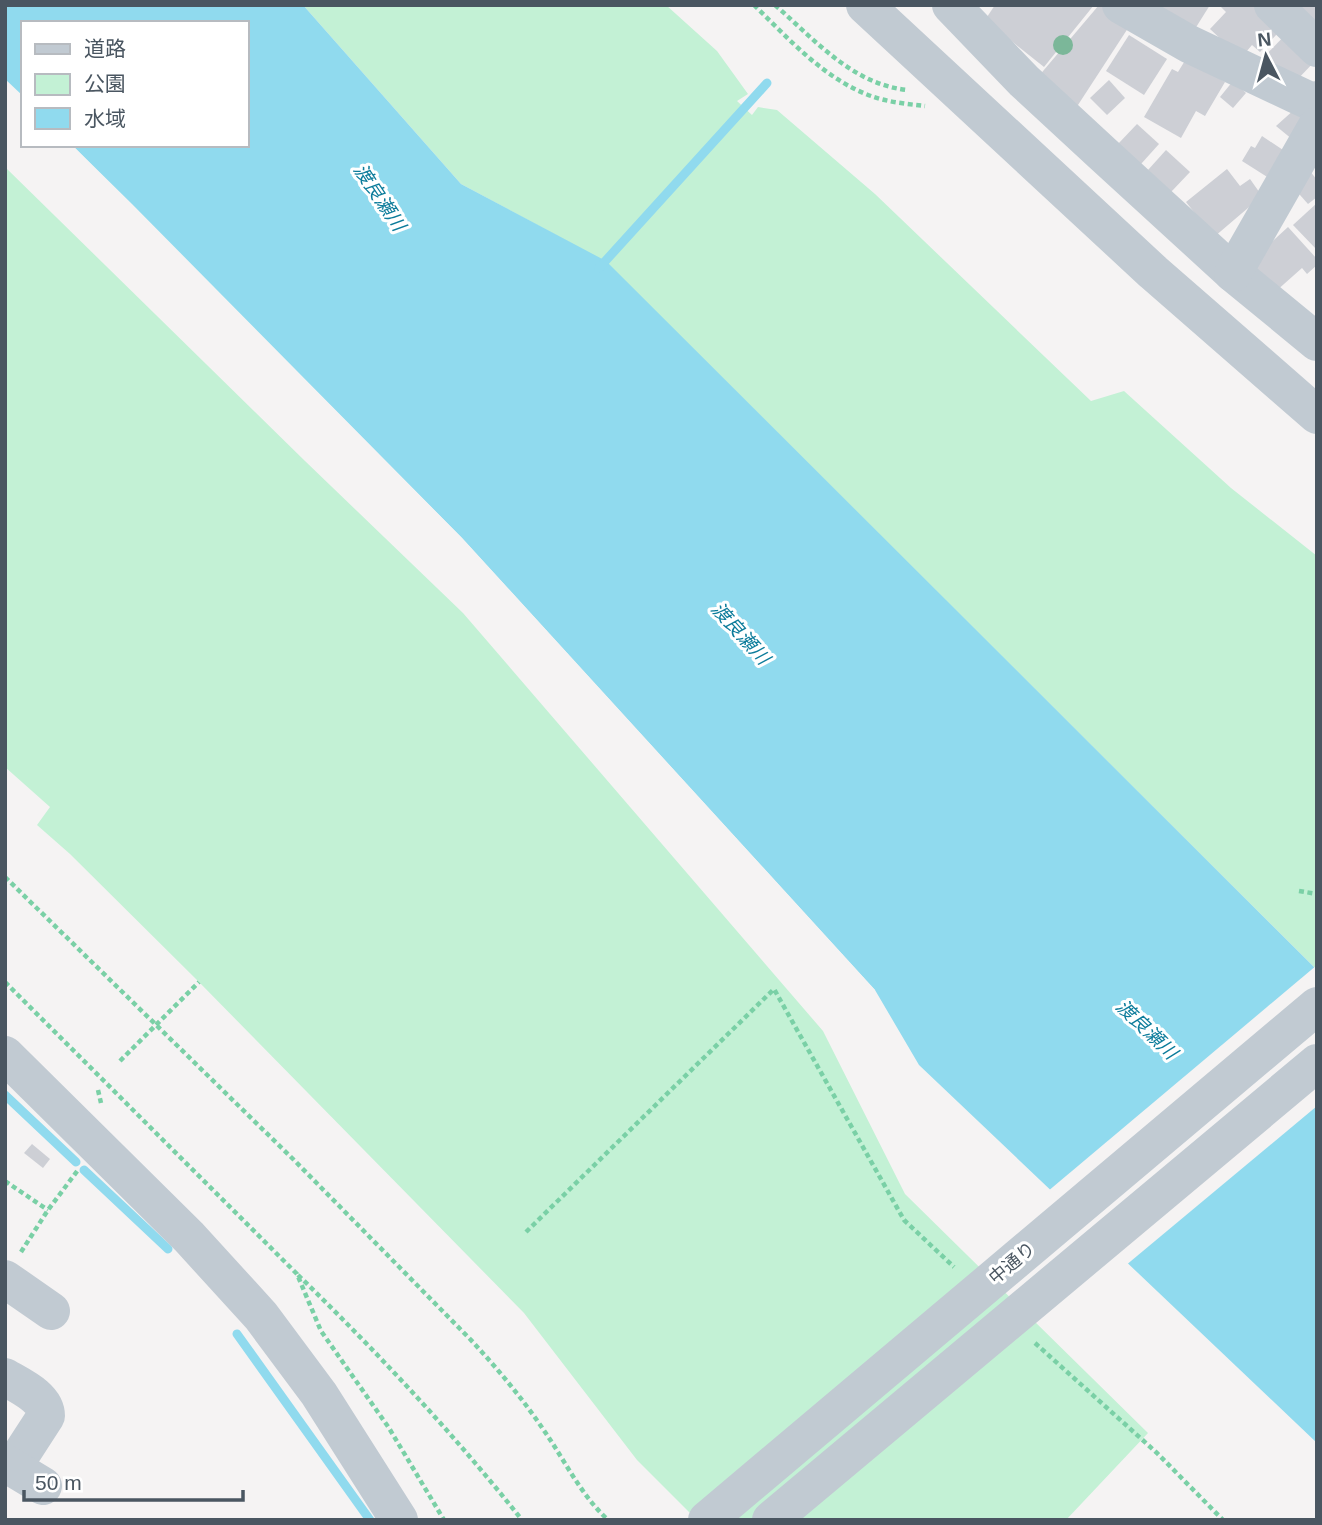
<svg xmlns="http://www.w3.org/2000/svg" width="1322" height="1525" font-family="Helvetica,'Noto Sans JP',sans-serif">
<rect width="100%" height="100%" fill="#f5f3f3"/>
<!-- green -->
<g fill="#c3f1d5">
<path d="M 303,5 L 666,5 L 717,51 L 748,94 L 737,101 L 752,115 L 758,107 L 777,110 L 875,194 L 1091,401 L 1124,391 L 1231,488 L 1317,556 L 1317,970 L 606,262 L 461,184 Z"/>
<path d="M 5,167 L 305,461 L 463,613 L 823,1031 L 905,1194 L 1148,1433 L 1066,1520 L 697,1520 L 637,1460 L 524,1313 L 199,982 L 70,854 L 37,825 L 50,807 L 5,767 Z"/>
</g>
<!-- water -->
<path fill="#90daee" d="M 5,5 L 303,5 L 461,184 L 606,261 L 1317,970 L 1317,1443 L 919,1065 L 875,990 L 462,538 L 72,145 L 247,145 L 247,23 L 23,23 L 23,96 L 5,79 Z"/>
<!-- pier -->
<g fill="#f5f3f3">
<path d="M 69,145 L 72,145 L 132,204 L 462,538 L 875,990 L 872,992 L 460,540 Z"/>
<path d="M 1317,965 L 1317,1106 L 1125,1266 L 1047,1192 Z"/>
</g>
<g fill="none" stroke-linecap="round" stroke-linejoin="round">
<!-- stream -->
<g stroke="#90daee" stroke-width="9">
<path d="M 599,268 L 767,83"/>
<path d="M 5,1095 L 76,1162"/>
<path d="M 84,1170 L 168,1249"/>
<path d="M 237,1334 L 370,1520"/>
</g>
</g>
<!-- building -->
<g fill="#cdcfd5">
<path d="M 995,5 L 1094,5 L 1044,67 L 985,20 Z"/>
<path d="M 1099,5 L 1132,22 L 1076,108 L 1038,77 Z"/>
<path d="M 1161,5 L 1210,5 L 1193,32 L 1157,12 Z"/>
<path d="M 1219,5 L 1253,5 L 1275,25 L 1277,34 L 1260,52 L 1252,45 L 1241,58 L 1210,29 L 1226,12 Z"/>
<path d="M 1288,5 L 1317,5 L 1317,38 Z"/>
<path d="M 1288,32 L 1316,60 L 1295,82 L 1262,59 Z"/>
<path d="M 1129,35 L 1167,59 L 1144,95 L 1106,71 Z"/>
<path d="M 1186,59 L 1225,82 L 1205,116 L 1196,111 L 1181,138 L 1144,117 L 1172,69 L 1178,72 Z"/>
<path d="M 1109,80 L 1125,98 L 1107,115 L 1090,98 Z"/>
<path d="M 1233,81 L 1246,93 L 1233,108 L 1220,97 Z"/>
<path d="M 1295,109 L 1310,117 L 1298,144 L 1276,126 Z"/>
<path d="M 1137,124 L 1159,144 L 1141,164 L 1118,144 Z"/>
<path d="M 1262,136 L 1289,154 L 1272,180 L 1242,161 L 1251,146 L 1255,148 Z"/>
<path d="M 1166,150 L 1190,172 L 1171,192 L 1148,170 Z"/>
<path d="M 1227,169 L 1240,186 L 1250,179 L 1262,196 L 1214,237 L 1186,202 Z"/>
<path d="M 1310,171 L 1317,180 L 1317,197 L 1308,204 L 1292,186 Z"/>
<path d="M 1317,203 L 1317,250 L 1293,225 Z"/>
<path d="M 1288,227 L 1317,259 L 1317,265 L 1307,274 L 1302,268 L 1275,292 L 1249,263 Z"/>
<path d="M 32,1144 L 50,1159 L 43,1168 L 24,1153 Z"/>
</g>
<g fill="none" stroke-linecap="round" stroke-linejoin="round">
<!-- path -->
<g stroke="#7ad0a6" stroke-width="4.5" stroke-dasharray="5 3.5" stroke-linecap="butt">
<path d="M 754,5 C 789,39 824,79 871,96 C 887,102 907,104 925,106"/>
<path d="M 775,5 C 815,40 852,84 907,90"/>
<path d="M 5,877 L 294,1160 L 470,1339 C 497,1368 523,1399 545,1432 C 565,1461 581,1495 608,1520"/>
<path d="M 1299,891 L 1317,894"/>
<path d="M 5,982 L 297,1274 L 321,1331 L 389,1428 L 444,1520"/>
<path d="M 120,1061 L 199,982"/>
<path d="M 98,1090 L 101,1103"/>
<path d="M 5,1181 L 48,1210"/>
<path d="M 526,1232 L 774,989 L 904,1220 L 954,1267"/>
<path d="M 21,1252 L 48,1210 L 78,1170"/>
<path d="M 298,1275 C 378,1353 453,1433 522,1520"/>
<path d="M 1035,1343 L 1157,1453 L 1223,1520"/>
</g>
<!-- minor -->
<g stroke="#c1cad2" stroke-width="38">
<path d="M 865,5 L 1153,272 L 1317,415"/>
<path d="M 951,5 L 1024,81 L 1103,154 L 1233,273 L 1317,342"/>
<path d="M 1121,5 L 1189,44 L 1295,94 L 1310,101 L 1317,100"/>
<path d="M 1273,5 L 1317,48"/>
<path d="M 1233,273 L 1317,126"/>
<path d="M 5,1055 L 189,1237 L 261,1316 L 319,1394 L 399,1520"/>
<path d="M 5,1279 L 51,1311"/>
<path d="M 5,1377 C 20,1386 46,1397 46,1416 L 13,1467"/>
<path d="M 5,1463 L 43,1486"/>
</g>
<!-- minor-bridge -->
<g stroke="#c1cad2" stroke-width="38">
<path d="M 707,1520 L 1317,1006"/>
<path d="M 771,1520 L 1317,1063"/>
</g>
</g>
<!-- trees -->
<circle fill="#7bb799" cx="1063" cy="45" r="10"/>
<g text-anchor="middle" stroke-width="6" stroke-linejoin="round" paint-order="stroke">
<!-- street labels -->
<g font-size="18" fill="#4a5661" stroke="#fff">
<text transform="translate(1012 1263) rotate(-40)" y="6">中通り</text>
</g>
<!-- water labels -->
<g font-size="19" font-style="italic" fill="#0c7c9b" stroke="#fff">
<text transform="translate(380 197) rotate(56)" y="7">渡良瀬川</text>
<text transform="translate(741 633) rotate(48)" y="7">渡良瀬川</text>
<text transform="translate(1147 1029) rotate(44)" y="7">渡良瀬川</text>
</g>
</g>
<!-- border -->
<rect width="1322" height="1525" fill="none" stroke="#4a5661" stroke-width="14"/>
<!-- legend -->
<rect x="21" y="21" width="228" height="126" fill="#ffffff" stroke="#b7bbc0" stroke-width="2"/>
<rect x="35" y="44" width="35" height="10" fill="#c1cad2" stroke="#b7bbc0" stroke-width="2"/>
<text x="84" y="56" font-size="21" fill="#4a5661">道路</text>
<rect x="35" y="74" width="35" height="21" fill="#c3f1d5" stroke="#b7bbc0" stroke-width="2"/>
<text x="84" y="91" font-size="21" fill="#4a5661">公園</text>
<rect x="35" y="108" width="35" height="21" fill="#90daee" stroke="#b7bbc0" stroke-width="2"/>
<text x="84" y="126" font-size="21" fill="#4a5661">水域</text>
<!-- north arrow -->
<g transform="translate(1266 56) rotate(354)" stroke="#ffffff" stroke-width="5" paint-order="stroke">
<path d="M0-5L12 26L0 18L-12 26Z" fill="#4a5661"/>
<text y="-10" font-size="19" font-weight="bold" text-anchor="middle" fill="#4a5661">N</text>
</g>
<!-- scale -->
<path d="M24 1490v10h219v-10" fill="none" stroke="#4a5661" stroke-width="3.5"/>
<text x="35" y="1490" font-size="21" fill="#4a5661" stroke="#ffffff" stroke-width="5" paint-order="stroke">50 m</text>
</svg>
